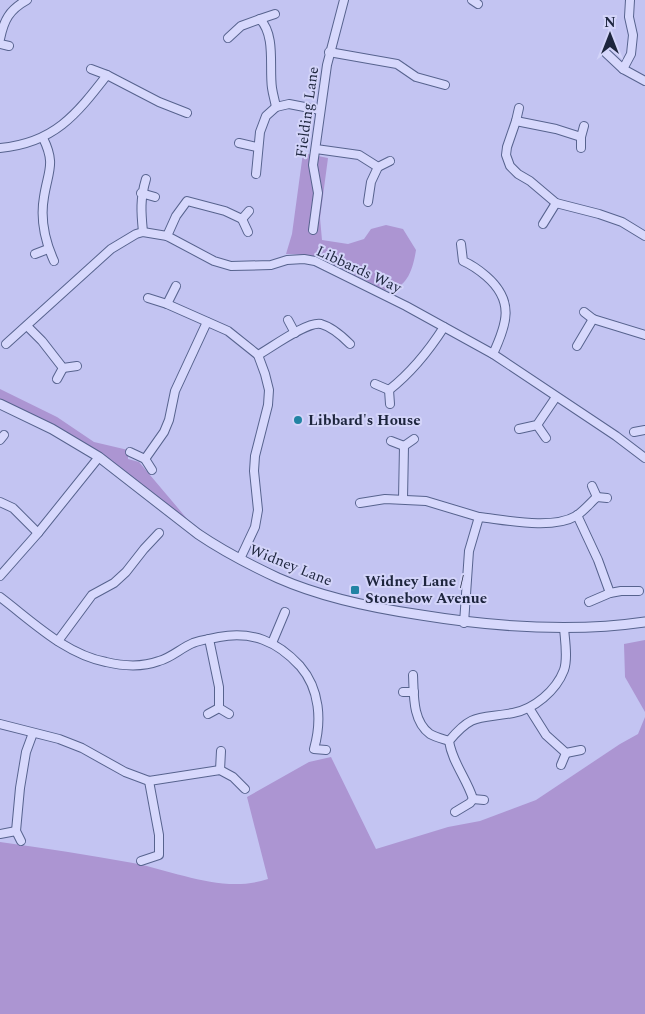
<svg xmlns="http://www.w3.org/2000/svg" width="645" height="1014" font-family="Spectral,serif">
<rect width="100%" height="100%" fill="#c3c4f2"/>
<!-- green -->
<g fill="#ac95d2">
<path d="M 303,153 L 328,158 L 320,218 L 322,240 L 348,244 L 364,239 L 371,229 L 386,225 L 403,229 L 416,250 C 413,269 407,291 384,290 C 356,276 318,252 286,254 L 292,234 Z"/>
<path d="M 0,389 L 57,417 L 94,442 L 128,450 L 128,459 L 139,462 L 188,520 L 99,454 L 0,402 Z"/>
<path d="M 645,640 L 645,712 L 625,677 L 624,644 Z"/>
<path d="M 645,717 L 645,1014 L 0,1014 L 0,842 C 44,848 89,855 133,863 C 178,872 224,894 268,879 L 247,797 L 309,762 L 331,757 L 376,849 L 448,827 L 480,821 L 536,800 L 620,744 L 638,734 Z"/>
</g>
<g fill="none" stroke-linecap="round" stroke-linejoin="round">
<defs>
<g id="minor">
<path d="M 472,0 L 478,4"/>
<path d="M 630,0 L 629,17 L 633,35 L 631,54 L 623,69 L 645,81"/>
<path d="M 260,19 L 275,14"/>
<path d="M 228,38 L 241,26 L 260,19 C 276,36 269,67 272,88 C 273,95 275,101 276,107 L 289,104 L 320,110"/>
<path d="M 0,39 C 4,20 9,10 27,0"/>
<path d="M 0,44 L 9,46"/>
<path d="M 329,52 L 397,64 L 416,77 L 445,85"/>
<path d="M 606,53 L 623,69"/>
<path d="M 91,69 L 107,75"/>
<path d="M 516,121 L 519,108"/>
<path d="M 584,126 L 581,137 L 556,129 L 516,121 L 507,147 L 506,155 L 510,166 L 518,174 L 530,181 L 556,203 L 599,214 L 622,222 L 645,236"/>
<path d="M 43,138 C 56,164 48,171 44,197 C 40,219 45,241 54,261"/>
<path d="M 239,143 L 257,147"/>
<path d="M 0,148 C 54,143 76,115 107,75 L 159,102 L 187,113"/>
<path d="M 581,148 L 581,137"/>
<path d="M 316,149 L 359,155 L 378,167 L 371,182 L 368,202"/>
<path d="M 378,167 L 390,161"/>
<path d="M 256,174 L 260,132 L 266,116 L 276,107"/>
<path d="M 141,193 L 155,197"/>
<path d="M 242,219 L 248,232"/>
<path d="M 543,224 L 556,203"/>
<path d="M 313,230 L 318,193 L 313,165 L 327,65 L 344,0"/>
<path d="M 143,232 C 141,212 140,199 146,179"/>
<path d="M 167,236 L 176,216 L 187,201 L 225,211 L 242,219 L 249,211"/>
<path d="M 461,244 L 463,261 C 472,265 479,270 486,276 C 515,301 507,324 493,354"/>
<path d="M 35,254 L 48,249"/>
<path d="M 148,298 L 167,304 L 228,331 L 258,355 L 265,374 L 269,390 L 268,405 L 255,456 L 254,471 L 258,510 L 255,527 L 240,559"/>
<path d="M 167,304 L 176,286"/>
<path d="M 584,312 L 593,319"/>
<path d="M 288,320 L 295,333"/>
<path d="M 27,326 L 42,341 L 63,368 L 77,366"/>
<path d="M 6,344 L 111,249 L 136,234 L 143,232 L 167,236 L 214,261 L 231,266 L 271,265 L 287,260 L 304,259 L 315,261 L 406,306 L 493,354 L 616,436 L 645,458"/>
<path d="M 577,346 L 593,319 L 645,335"/>
<path d="M 258,355 C 271,348 307,321 321,324 C 332,327 342,336 350,344"/>
<path d="M 57,379 L 63,368"/>
<path d="M 375,384 L 389,390 C 412,372 428,352 444,327"/>
<path d="M 389,390 L 390,404"/>
<path d="M 537,425 L 546,438"/>
<path d="M 519,429 L 537,425 L 556,397"/>
<path d="M 634,432 L 645,430"/>
<path d="M 0,440 L 4,435"/>
<path d="M 391,441 L 404,446"/>
<path d="M 130,452 L 145,459 L 164,432 L 169,420 L 175,391 L 207,322"/>
<path d="M 145,459 L 152,470"/>
<path d="M 592,486 L 597,497"/>
<path d="M 403,499 L 404,446 L 414,439"/>
<path d="M 0,502 L 13,508 L 38,533"/>
<path d="M 360,503 L 385,499 L 426,501 L 479,517"/>
<path d="M 577,515 L 598,560 L 610,593 L 621,591 L 639,591"/>
<path d="M 0,576 L 38,533 L 99,457"/>
<path d="M 0,597 C 33,622 65,654 106,662 C 123,666 143,667 159,661 C 171,658 181,648 193,643 C 201,640 210,639 219,637 C 252,631 277,641 300,666 C 320,689 322,721 314,749 L 326,750"/>
<path d="M 589,602 L 610,593"/>
<path d="M 464,623 L 469,551 L 479,517 C 506,520 552,530 576,516 C 584,511 590,503 597,497 L 607,498"/>
<path d="M 209,639 L 219,687 L 219,708"/>
<path d="M 58,641 L 92,595 L 114,583 L 126,572 L 144,549 L 159,533"/>
<path d="M 272,643 L 285,612"/>
<path d="M 413,675 C 414,694 412,721 430,734 C 435,737 443,739 449,741"/>
<path d="M 403,692 L 414,692"/>
<path d="M 529,708 L 546,735 L 566,753 L 581,750"/>
<path d="M 208,714 L 219,708 L 229,714"/>
<path d="M 0,724 L 59,739 L 82,748 L 125,772 L 149,781 L 220,770 L 233,777 L 245,789"/>
<path d="M 561,765 L 566,753"/>
<path d="M 220,770 L 221,751"/>
<path d="M 473,799 L 484,800"/>
<path d="M 455,812 L 470,803 L 473,799 C 467,779 452,762 449,741 C 473,712 480,719 513,713 C 534,709 556,691 564,670 C 568,658 565,641 564,628"/>
<path d="M 0,834 L 16,831"/>
<path d="M 21,841 L 16,831 L 20,788 L 26,752 L 33,733"/>
<path d="M 141,861 L 159,855 L 159,835 L 149,781"/>
</g>
<path id="tertiary" d="M 0,404 L 52,429 L 99,457 L 198,534 C 223,551 250,565 278,578 C 323,598 373,608 421,615 C 495,627 571,633 645,622"/>
</defs>
<!-- minor casing -->
<use href="#minor" stroke="#57638e" stroke-width="10"/>
<!-- tertiary casing -->
<use href="#tertiary" stroke="#57638e" stroke-width="11"/>
<!-- minor -->
<use href="#minor" stroke="#d7d8fc" stroke-width="8"/>
<!-- tertiary -->
<use href="#tertiary" stroke="#d7d8fc" stroke-width="9"/>
</g>
<!-- markers -->
<g fill="#2183a3" stroke="#d3d4f9" stroke-width="2">
<circle cx="298" cy="420" r="5"/>
<rect x="350" y="585" width="10" height="10" rx="2.5"/>
</g>
<g text-anchor="middle" stroke-width="4" stroke-linejoin="round" paint-order="stroke">
<!-- street labels -->
<g font-size="15" fill="#1d253d" stroke="#d3d4f9">
<text transform="translate(307 112) rotate(-82)" y="5">Fielding Lane</text>
<text transform="translate(359 269) rotate(25)" y="5">Libbards Way</text>
<text transform="translate(291 565) rotate(22)" y="5">Widney Lane</text>
</g>
<!-- poi labels -->
<g font-size="15" font-weight="bold" fill="#1d253d" stroke="#d3d4f9" text-anchor="start">
<text x="308" y="425">Libbard's House</text>
<text x="365" y="586">Widney Lane /<tspan x="365" dy="17">Stonebow Avenue</tspan></text>
</g>
</g>
<!-- north arrow -->
<g transform="translate(610 35)" stroke="#d3d4f9" stroke-width="4" paint-order="stroke">
<path d="M0-4L9 19L0 12L-9 19Z" fill="#1d253d"/>
<text y="-8" font-size="14" font-weight="bold" text-anchor="middle" fill="#1d253d">N</text>
</g>
</svg>
